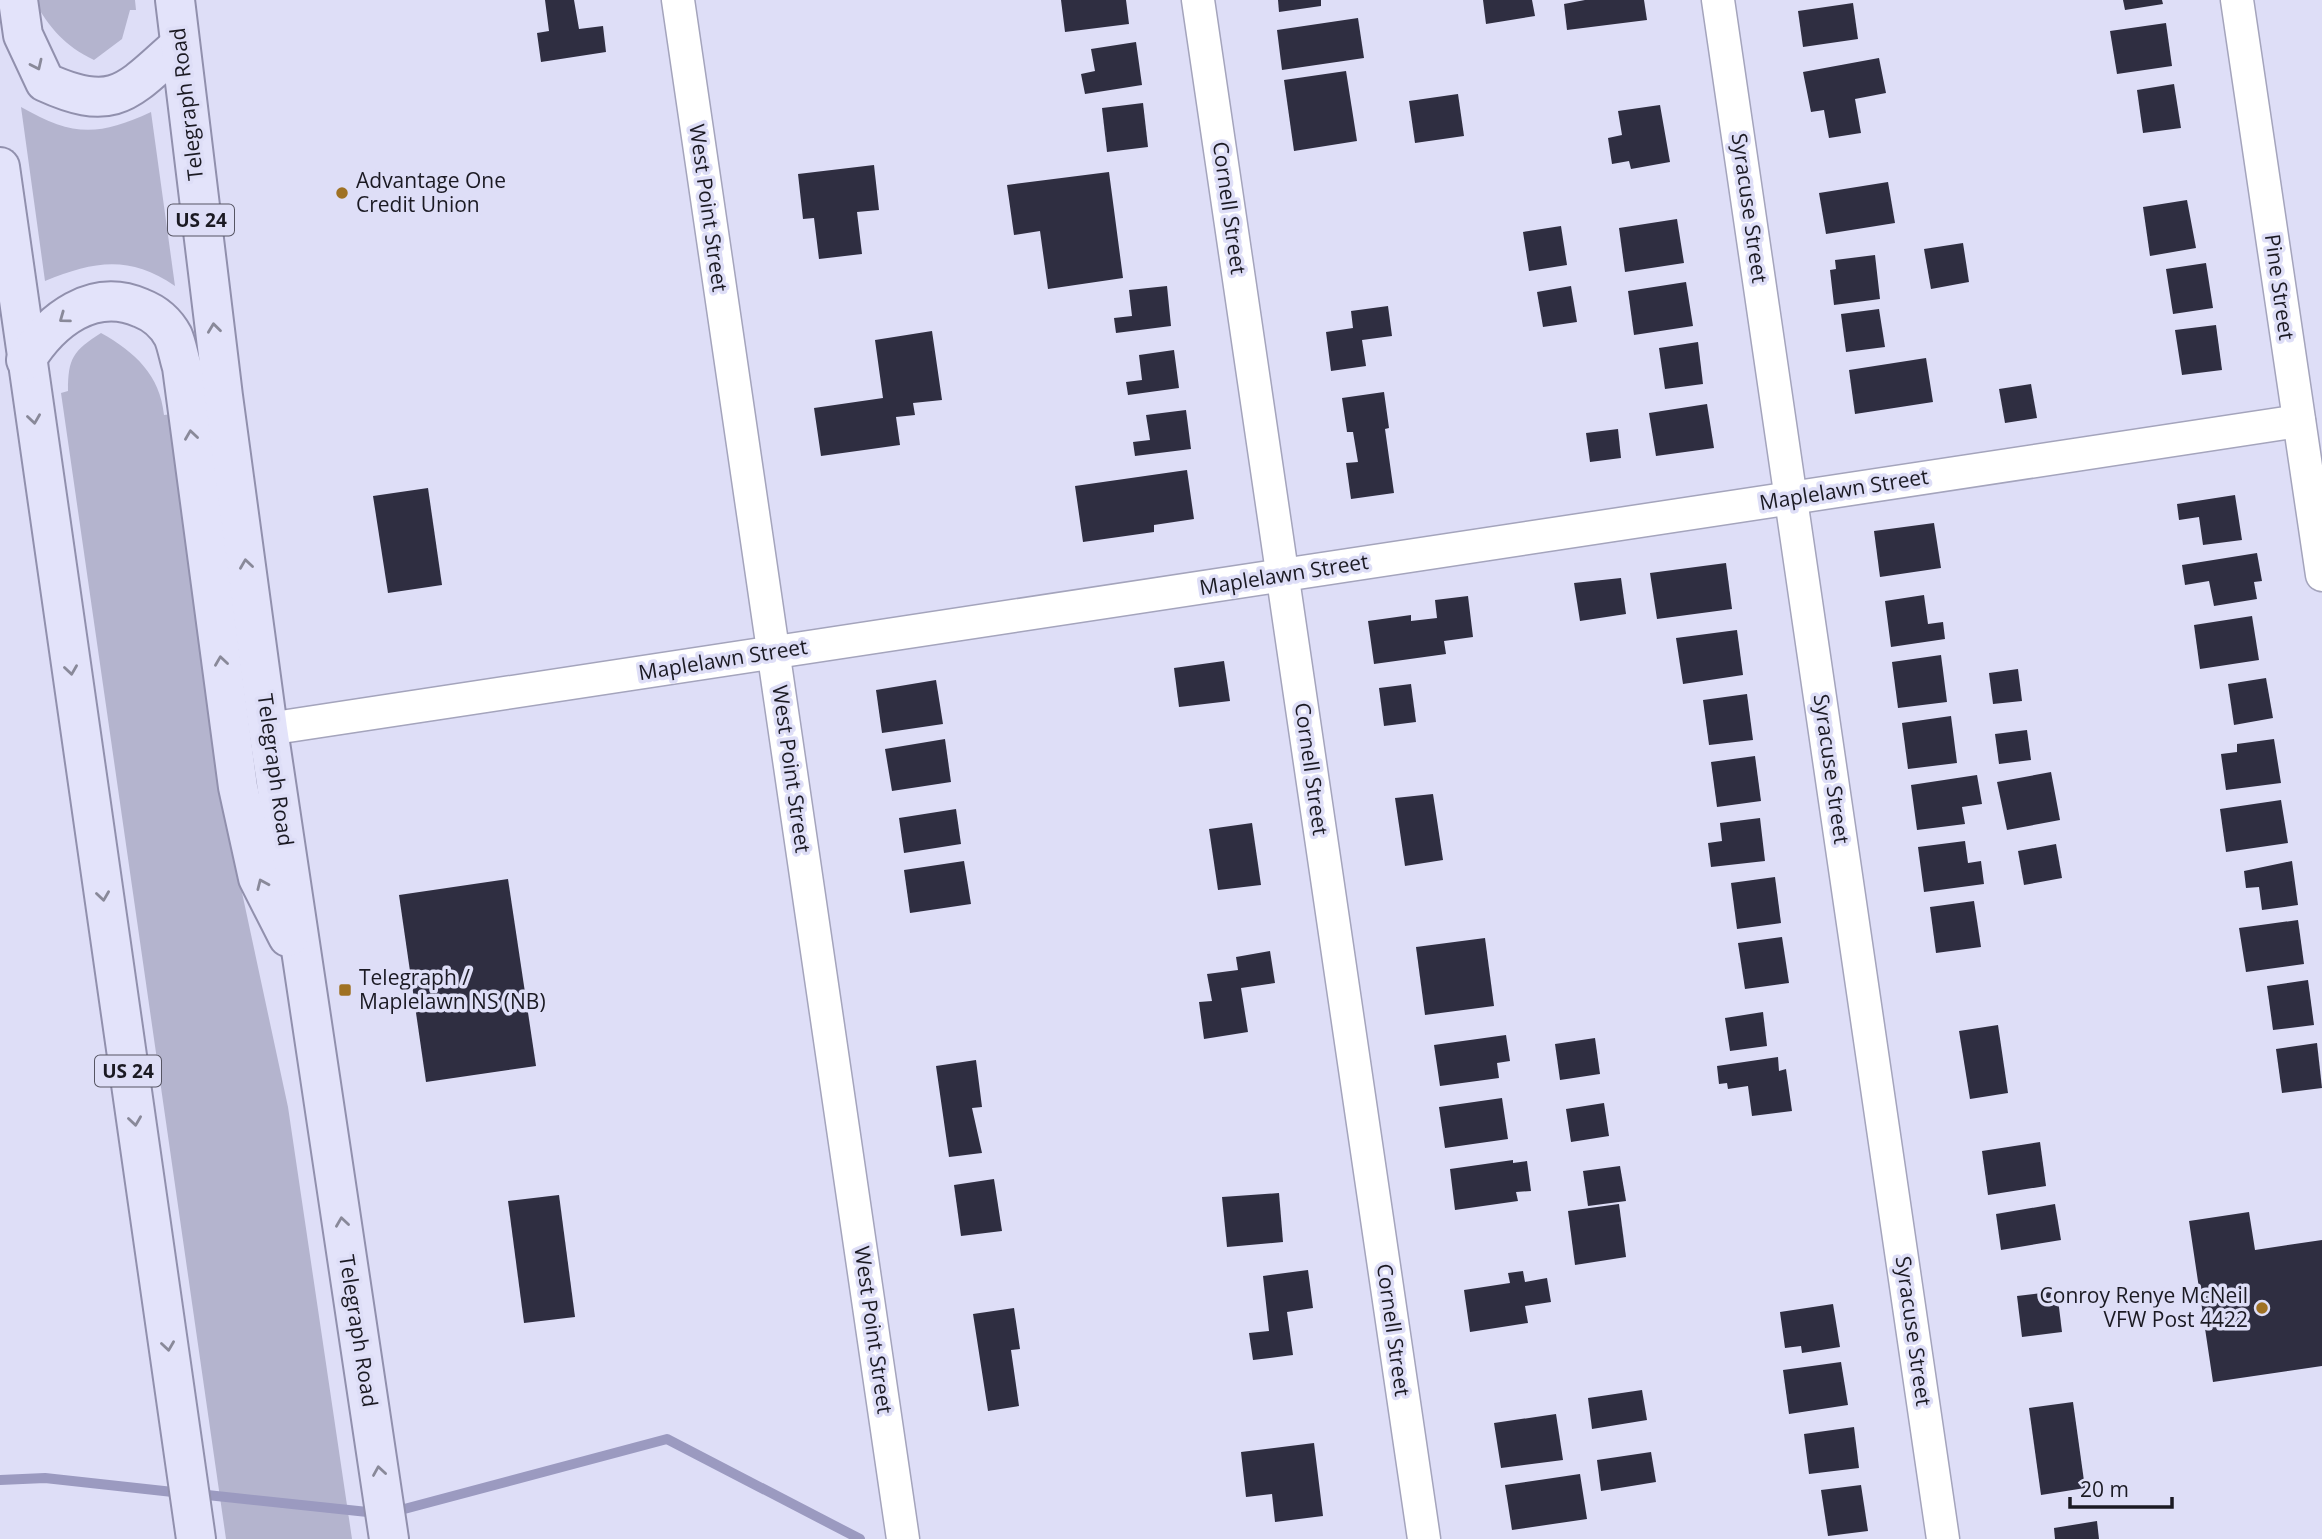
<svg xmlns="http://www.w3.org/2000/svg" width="2322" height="1539" font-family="'Open Sans',sans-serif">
<rect width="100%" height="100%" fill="#dedef7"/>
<!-- green -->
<g fill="#b4b4ce">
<path d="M 34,0 L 135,0 L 136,10 L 130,10 L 122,39 L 94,60 C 65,46 49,28 34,0 Z"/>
<path d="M 21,107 C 72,136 97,137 151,112 L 175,286 C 129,255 95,261 45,281 Z"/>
<path d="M 101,333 C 135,352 160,375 164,415 L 173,414 L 232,846 L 288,1107 L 352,1539 L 226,1539 L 61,393 L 68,391 C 68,358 73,351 101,333 Z"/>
</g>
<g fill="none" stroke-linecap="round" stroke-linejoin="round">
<!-- stream -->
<g stroke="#9b9ac0" stroke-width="10">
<path d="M 0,1480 L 45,1478 L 182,1493"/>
<path d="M 198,1494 L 377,1513"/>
<path d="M 393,1512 L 667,1439 L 860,1539"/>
</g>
</g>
<!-- building -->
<g fill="#2f2e41">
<path d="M 545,0 L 574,0 L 579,29 L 603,26 L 606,52 L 541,62 L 537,33 L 549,31 Z"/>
<path d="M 1061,0 L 1126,0 L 1129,24 L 1065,32 Z"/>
<path d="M 1278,0 L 1321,0 L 1321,6 L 1279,12 Z"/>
<path d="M 1483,0 L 1532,0 L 1535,16 L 1486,24 Z"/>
<path d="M 1585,0 L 1644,0 L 1647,20 L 1567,30 L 1564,4 Z"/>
<path d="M 2123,0 L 2162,0 L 2163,4 L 2125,10 Z"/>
<path d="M 1853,3 L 1858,39 L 1803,47 L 1798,11 Z"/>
<path d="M 1358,18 L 1364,58 L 1282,70 L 1277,30 Z"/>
<path d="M 2166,23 L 2172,66 L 2117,74 L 2110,31 Z"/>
<path d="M 1136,42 L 1142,85 L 1085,94 L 1081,74 L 1095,71 L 1091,49 Z"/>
<path d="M 1879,58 L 1886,93 L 1855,99 L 1861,133 L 1829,138 L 1824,110 L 1811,112 L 1803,72 Z"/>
<path d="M 1346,71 L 1357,141 L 1294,151 L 1284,80 Z"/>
<path d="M 2174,84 L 2181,128 L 2143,133 L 2137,90 Z"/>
<path d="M 1458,94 L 1464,136 L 1415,143 L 1409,101 Z"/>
<path d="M 1143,103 L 1148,147 L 1107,152 L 1102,108 Z"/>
<path d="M 1660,105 L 1670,162 L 1631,169 L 1629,161 L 1612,164 L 1608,138 L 1622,135 L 1618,111 Z"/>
<path d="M 874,165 L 879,210 L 857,212 L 862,254 L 819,259 L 814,218 L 803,219 L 798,174 Z"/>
<path d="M 1109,172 L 1123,278 L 1048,289 L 1040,231 L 1014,235 L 1007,185 Z"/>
<path d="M 1888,182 L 1895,223 L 1826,234 L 1819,193 Z"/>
<path d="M 2187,200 L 2196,248 L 2150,256 L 2143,207 Z"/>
<path d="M 1677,219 L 1684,263 L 1625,272 L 1619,228 Z"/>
<path d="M 1561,226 L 1567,265 L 1529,271 L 1523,232 Z"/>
<path d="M 1963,243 L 1969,282 L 1931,289 L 1924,249 Z"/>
<path d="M 1875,255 L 1880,299 L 1834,305 L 1830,270 L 1836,269 L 1835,260 Z"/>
<path d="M 2206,263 L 2213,308 L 2173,314 L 2166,269 Z"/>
<path d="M 1686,282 L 1693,326 L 1634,335 L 1628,291 Z"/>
<path d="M 1167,286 L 1171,326 L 1116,333 L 1114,318 L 1132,316 L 1129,290 Z"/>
<path d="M 1571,286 L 1577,322 L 1543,327 L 1537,292 Z"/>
<path d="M 1388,306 L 1392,336 L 1362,340 L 1366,366 L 1331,371 L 1326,332 L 1353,328 L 1351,311 Z"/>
<path d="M 1879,309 L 1885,347 L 1846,352 L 1841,314 Z"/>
<path d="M 2216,325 L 2222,370 L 2182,375 L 2175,330 Z"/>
<path d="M 932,331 L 942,400 L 913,403 L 915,415 L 896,417 L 900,445 L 821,456 L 814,408 L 883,398 L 875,340 Z"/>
<path d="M 1698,342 L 1703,384 L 1665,389 L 1659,348 Z"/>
<path d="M 1174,350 L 1179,388 L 1128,395 L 1126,382 L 1142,380 L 1139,355 Z"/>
<path d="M 1926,358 L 1933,402 L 1855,414 L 1849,370 Z"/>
<path d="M 2031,384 L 2037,418 L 2005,423 L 1999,389 Z"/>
<path d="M 1384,392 L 1389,428 L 1385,429 L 1394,493 L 1351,499 L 1346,463 L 1358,462 L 1353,432 L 1347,432 L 1342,398 Z"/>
<path d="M 1707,404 L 1714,448 L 1656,456 L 1649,413 Z"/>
<path d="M 1186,410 L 1191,449 L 1135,456 L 1133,442 L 1150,440 L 1146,415 Z"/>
<path d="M 1618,429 L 1621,458 L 1590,462 L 1586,433 Z"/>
<path d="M 1187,470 L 1194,519 L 1154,525 L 1154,532 L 1083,542 L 1075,486 Z"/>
<path d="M 428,488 L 442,585 L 388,593 L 373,496 Z"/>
<path d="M 2235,495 L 2242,540 L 2203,545 L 2199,517 L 2179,520 L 2177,504 Z"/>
<path d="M 1934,523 L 1941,568 L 1880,577 L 1874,531 Z"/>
<path d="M 2257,553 L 2262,581 L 2254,582 L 2257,599 L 2214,606 L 2209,581 L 2185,585 L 2182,565 Z"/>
<path d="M 1726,563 L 1732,609 L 1657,619 L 1650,573 Z"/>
<path d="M 1621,578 L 1626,614 L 1580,621 L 1574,583 Z"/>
<path d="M 1924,595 L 1928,624 L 1943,622 L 1945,639 L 1891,647 L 1885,601 Z"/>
<path d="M 1468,596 L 1473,637 L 1444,641 L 1446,654 L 1374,664 L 1368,621 L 1411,615 L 1411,621 L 1437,618 L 1435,600 Z"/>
<path d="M 2252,616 L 2259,660 L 2200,669 L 2194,625 Z"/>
<path d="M 1737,630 L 1743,675 L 1683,684 L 1676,638 Z"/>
<path d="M 1941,655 L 1947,702 L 1898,708 L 1892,662 Z"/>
<path d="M 1224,661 L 1230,701 L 1179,707 L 1174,668 Z"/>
<path d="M 2018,669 L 2022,701 L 1993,704 L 1989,673 Z"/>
<path d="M 2266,678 L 2273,718 L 2234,725 L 2228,684 Z"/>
<path d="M 936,680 L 943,724 L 882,733 L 876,690 Z"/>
<path d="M 1411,684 L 1416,722 L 1384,726 L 1379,688 Z"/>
<path d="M 1747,694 L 1753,740 L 1709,745 L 1703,700 Z"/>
<path d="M 1951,716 L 1957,763 L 1908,769 L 1902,723 Z"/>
<path d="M 2027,730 L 2031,760 L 1999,764 L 1995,734 Z"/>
<path d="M 945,739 L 951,782 L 892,791 L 885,749 Z"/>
<path d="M 2274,739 L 2281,783 L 2226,790 L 2221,754 L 2237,752 L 2237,744 Z"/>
<path d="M 1755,756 L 1761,801 L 1717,807 L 1711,762 Z"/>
<path d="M 2051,772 L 2060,820 L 2007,830 L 1997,782 Z"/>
<path d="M 1977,775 L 1982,804 L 1962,807 L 1965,824 L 1917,830 L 1911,785 Z"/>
<path d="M 1433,794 L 1443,860 L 1405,866 L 1395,798 Z"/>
<path d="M 2281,800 L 2288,843 L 2226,852 L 2220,809 Z"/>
<path d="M 956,809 L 961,844 L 904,853 L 899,818 Z"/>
<path d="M 1760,818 L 1765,861 L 1711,867 L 1708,843 L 1722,841 L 1720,823 Z"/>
<path d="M 1252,823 L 1261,885 L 1218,890 L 1209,829 Z"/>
<path d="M 1965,841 L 1968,863 L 1981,861 L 1984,884 L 1924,892 L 1918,847 Z"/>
<path d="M 2056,844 L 2062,878 L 2024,885 L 2018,851 Z"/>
<path d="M 964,861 L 971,904 L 910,913 L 904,870 Z"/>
<path d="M 2292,861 L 2298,905 L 2262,910 L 2259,887 L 2246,888 L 2244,871 Z"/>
<path d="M 1775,877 L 1781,923 L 1737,929 L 1731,883 Z"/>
<path d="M 508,879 L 536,1066 L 426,1082 L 399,895 Z"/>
<path d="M 1974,901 L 1981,947 L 1936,953 L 1930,907 Z"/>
<path d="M 2298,920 L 2304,964 L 2246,972 L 2239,928 Z"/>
<path d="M 1782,937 L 1789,983 L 1745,989 L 1738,943 Z"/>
<path d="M 1485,938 L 1494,1006 L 1425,1015 L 1416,947 Z"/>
<path d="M 1270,951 L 1275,983 L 1241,988 L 1248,1032 L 1204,1039 L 1199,1002 L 1212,1001 L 1207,974 L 1238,970 L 1236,957 Z"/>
<path d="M 2308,980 L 2314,1025 L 2273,1030 L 2267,986 Z"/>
<path d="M 1763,1012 L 1767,1046 L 1730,1051 L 1725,1018 Z"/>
<path d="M 1998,1025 L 2008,1093 L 1970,1099 L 1959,1031 Z"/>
<path d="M 1506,1035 L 1510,1061 L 1497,1063 L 1499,1078 L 1440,1086 L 1434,1045 Z"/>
<path d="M 1595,1038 L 1600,1074 L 1560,1080 L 1555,1044 Z"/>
<path d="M 2317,1043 L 2322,1088 L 2282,1093 L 2276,1049 Z"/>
<path d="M 1778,1057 L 1779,1071 L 1786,1069 L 1792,1111 L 1752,1116 L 1748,1086 L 1728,1089 L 1727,1083 L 1719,1084 L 1717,1066 Z"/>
<path d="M 976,1060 L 982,1107 L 972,1108 L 982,1153 L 949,1157 L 936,1066 Z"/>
<path d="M 1502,1098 L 1508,1139 L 1445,1148 L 1439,1107 Z"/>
<path d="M 1604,1103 L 1609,1136 L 1571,1142 L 1566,1109 Z"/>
<path d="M 2040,1142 L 2046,1186 L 1988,1195 L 1982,1151 Z"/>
<path d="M 1513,1160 L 1513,1163 L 1527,1161 L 1531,1191 L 1516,1192 L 1518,1201 L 1455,1210 L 1450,1169 Z"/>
<path d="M 1620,1166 L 1626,1201 L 1588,1206 L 1583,1171 Z"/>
<path d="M 994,1179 L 1002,1231 L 961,1236 L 954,1185 Z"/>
<path d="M 1279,1193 L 1283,1242 L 1227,1247 L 1222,1197 Z"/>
<path d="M 559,1195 L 575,1317 L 524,1323 L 508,1201 Z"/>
<path d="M 1619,1204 L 1626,1257 L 1575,1265 L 1568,1211 Z"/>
<path d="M 2055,1204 L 2061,1240 L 2001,1250 L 1996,1214 Z"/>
<path d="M 2249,1212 L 2255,1250 L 2322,1240 L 2322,1366 L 2213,1382 L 2189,1221 Z"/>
<path d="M 1308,1270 L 1313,1308 L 1287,1312 L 1293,1355 L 1253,1360 L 1249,1333 L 1269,1331 L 1263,1276 Z"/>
<path d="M 1523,1271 L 1525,1282 L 1547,1278 L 1551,1302 L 1525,1306 L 1528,1323 L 1470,1332 L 1464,1290 L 1510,1283 L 1508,1273 Z"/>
<path d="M 2057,1291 L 2062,1332 L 2022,1337 L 2017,1296 Z"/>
<path d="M 1833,1304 L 1840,1347 L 1802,1353 L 1801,1346 L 1785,1348 L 1780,1312 Z"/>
<path d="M 1014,1308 L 1020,1349 L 1011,1350 L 1019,1406 L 988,1411 L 973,1314 Z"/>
<path d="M 1841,1362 L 1848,1405 L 1789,1414 L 1783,1370 Z"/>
<path d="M 1642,1390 L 1647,1420 L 1592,1429 L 1588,1398 Z"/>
<path d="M 2073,1402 L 2085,1488 L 2041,1495 L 2029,1408 Z"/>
<path d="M 1556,1414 L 1563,1460 L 1501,1468 L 1494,1423 Z"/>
<path d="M 1854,1427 L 1859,1468 L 1809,1474 L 1804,1434 Z"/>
<path d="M 1314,1443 L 1323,1516 L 1275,1522 L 1272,1494 L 1246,1497 L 1241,1452 Z"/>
<path d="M 1651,1452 L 1656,1482 L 1601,1491 L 1597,1460 Z"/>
<path d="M 1580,1474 L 1587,1519 L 1512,1530 L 1505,1485 Z"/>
<path d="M 1861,1485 L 1868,1531 L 1828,1536 L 1821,1490 Z"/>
<path d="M 2097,1521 L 2099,1539 L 2055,1539 L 2054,1528 Z"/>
</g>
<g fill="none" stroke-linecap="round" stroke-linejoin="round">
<defs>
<g id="street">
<path d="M 678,0 L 903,1539"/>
<path d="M 1198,0 L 1424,1539"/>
<path d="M 1718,0 L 1943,1539"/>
<path d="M 2237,0 L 2322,575"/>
<path d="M 268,729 L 2299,421"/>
</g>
<g id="primary">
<path d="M 18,0 L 23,35 L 45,82 C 115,114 128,91 180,45"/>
<path d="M 175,0 L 223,396 L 268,729 L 389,1539"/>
<path d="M 0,167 L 196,1539"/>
<path d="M 26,360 C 51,320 93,287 141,308 C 154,313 166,323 173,336 C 177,345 179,358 182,367 L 238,787 L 258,878 L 288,937"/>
</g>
</defs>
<!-- street casing -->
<use href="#street" stroke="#a4a4bc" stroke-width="35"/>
<!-- primary casing -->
<use href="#primary" stroke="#9190ad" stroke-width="42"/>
<!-- street -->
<use href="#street" stroke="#fff" stroke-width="32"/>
<!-- primary -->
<use href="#primary" stroke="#e3e3fa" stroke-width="38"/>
</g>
<!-- one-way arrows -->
<defs><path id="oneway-chevron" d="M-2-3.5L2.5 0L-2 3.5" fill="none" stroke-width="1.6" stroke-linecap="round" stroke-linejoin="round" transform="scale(1.75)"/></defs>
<g stroke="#898999">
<use href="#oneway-chevron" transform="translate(37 65) rotate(65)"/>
<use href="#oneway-chevron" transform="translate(64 318) rotate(144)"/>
<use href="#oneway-chevron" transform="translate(214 328) rotate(-97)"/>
<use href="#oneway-chevron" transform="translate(34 419) rotate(82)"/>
<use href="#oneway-chevron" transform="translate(191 435) rotate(-98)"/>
<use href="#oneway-chevron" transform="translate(246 564) rotate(-98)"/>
<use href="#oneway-chevron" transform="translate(221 661) rotate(-98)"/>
<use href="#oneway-chevron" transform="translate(71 670) rotate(82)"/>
<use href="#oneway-chevron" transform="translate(262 884) rotate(-114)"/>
<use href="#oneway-chevron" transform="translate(103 896) rotate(82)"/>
<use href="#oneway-chevron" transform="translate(135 1121) rotate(82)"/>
<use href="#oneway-chevron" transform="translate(342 1222) rotate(-98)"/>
<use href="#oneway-chevron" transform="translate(168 1346) rotate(82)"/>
<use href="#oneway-chevron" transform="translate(379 1471) rotate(-99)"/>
</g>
<!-- markers -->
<g fill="#9f7123" stroke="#dedef7" stroke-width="2.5">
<circle cx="342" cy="193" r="7"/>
<rect x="338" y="983" width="14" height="14" rx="3.5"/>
<circle cx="2262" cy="1308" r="7"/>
</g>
<g text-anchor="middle" stroke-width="7" stroke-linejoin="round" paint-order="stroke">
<!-- shield labels -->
<g fill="#dedef7" stroke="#565563" stroke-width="2">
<rect x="168" y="204.5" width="66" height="31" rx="5"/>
<rect x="95" y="1055.5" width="66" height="31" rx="5"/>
</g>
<g font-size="19" font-weight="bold" fill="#1b1a23">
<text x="201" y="227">US 24</text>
<text x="128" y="1078">US 24</text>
</g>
<!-- street labels -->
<g font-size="21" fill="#1b1a23" stroke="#dedef7">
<text transform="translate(187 104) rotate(-97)" y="7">Telegraph Road</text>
<text transform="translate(708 208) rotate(82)" y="7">West Point Street</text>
<text transform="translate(1229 208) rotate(82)" y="7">Cornell Street</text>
<text transform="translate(1749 208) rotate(82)" y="7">Syracuse Street</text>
<text transform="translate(2279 287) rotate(82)" y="7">Pine Street</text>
<text transform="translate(1844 490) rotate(-9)" y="7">Maplelawn Street</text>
<text transform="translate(1284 575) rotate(-9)" y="7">Maplelawn Street</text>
<text transform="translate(723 660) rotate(-9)" y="7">Maplelawn Street</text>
<text transform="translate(791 769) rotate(82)" y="7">West Point Street</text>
<text transform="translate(1311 769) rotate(82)" y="7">Cornell Street</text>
<text transform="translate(1831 769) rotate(82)" y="7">Syracuse Street</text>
<text transform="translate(275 770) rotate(82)" y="7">Telegraph Road</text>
<text transform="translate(873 1330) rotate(82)" y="7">West Point Street</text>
<text transform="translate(1393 1330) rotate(82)" y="7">Cornell Street</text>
<text transform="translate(358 1331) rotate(81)" y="7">Telegraph Road</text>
<text transform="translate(1913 1331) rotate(82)" y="7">Syracuse Street</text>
</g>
<!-- poi labels -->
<g font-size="21" fill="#1b1a23" stroke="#dedef7" text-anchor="start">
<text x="356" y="188">Advantage One<tspan x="356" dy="24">Credit Union</tspan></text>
<text x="359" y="985">Telegraph /<tspan x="359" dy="24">Maplelawn NS (NB)</tspan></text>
<text x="2248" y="1303" text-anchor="end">Conroy Renye McNeil<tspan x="2248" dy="24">VFW Post 4422</tspan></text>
</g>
</g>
<!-- scale -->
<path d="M2070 1497v10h102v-10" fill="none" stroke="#1b1a23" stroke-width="3.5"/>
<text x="2080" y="1497" font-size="21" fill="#1b1a23" stroke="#dedef7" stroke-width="5" paint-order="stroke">20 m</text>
</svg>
